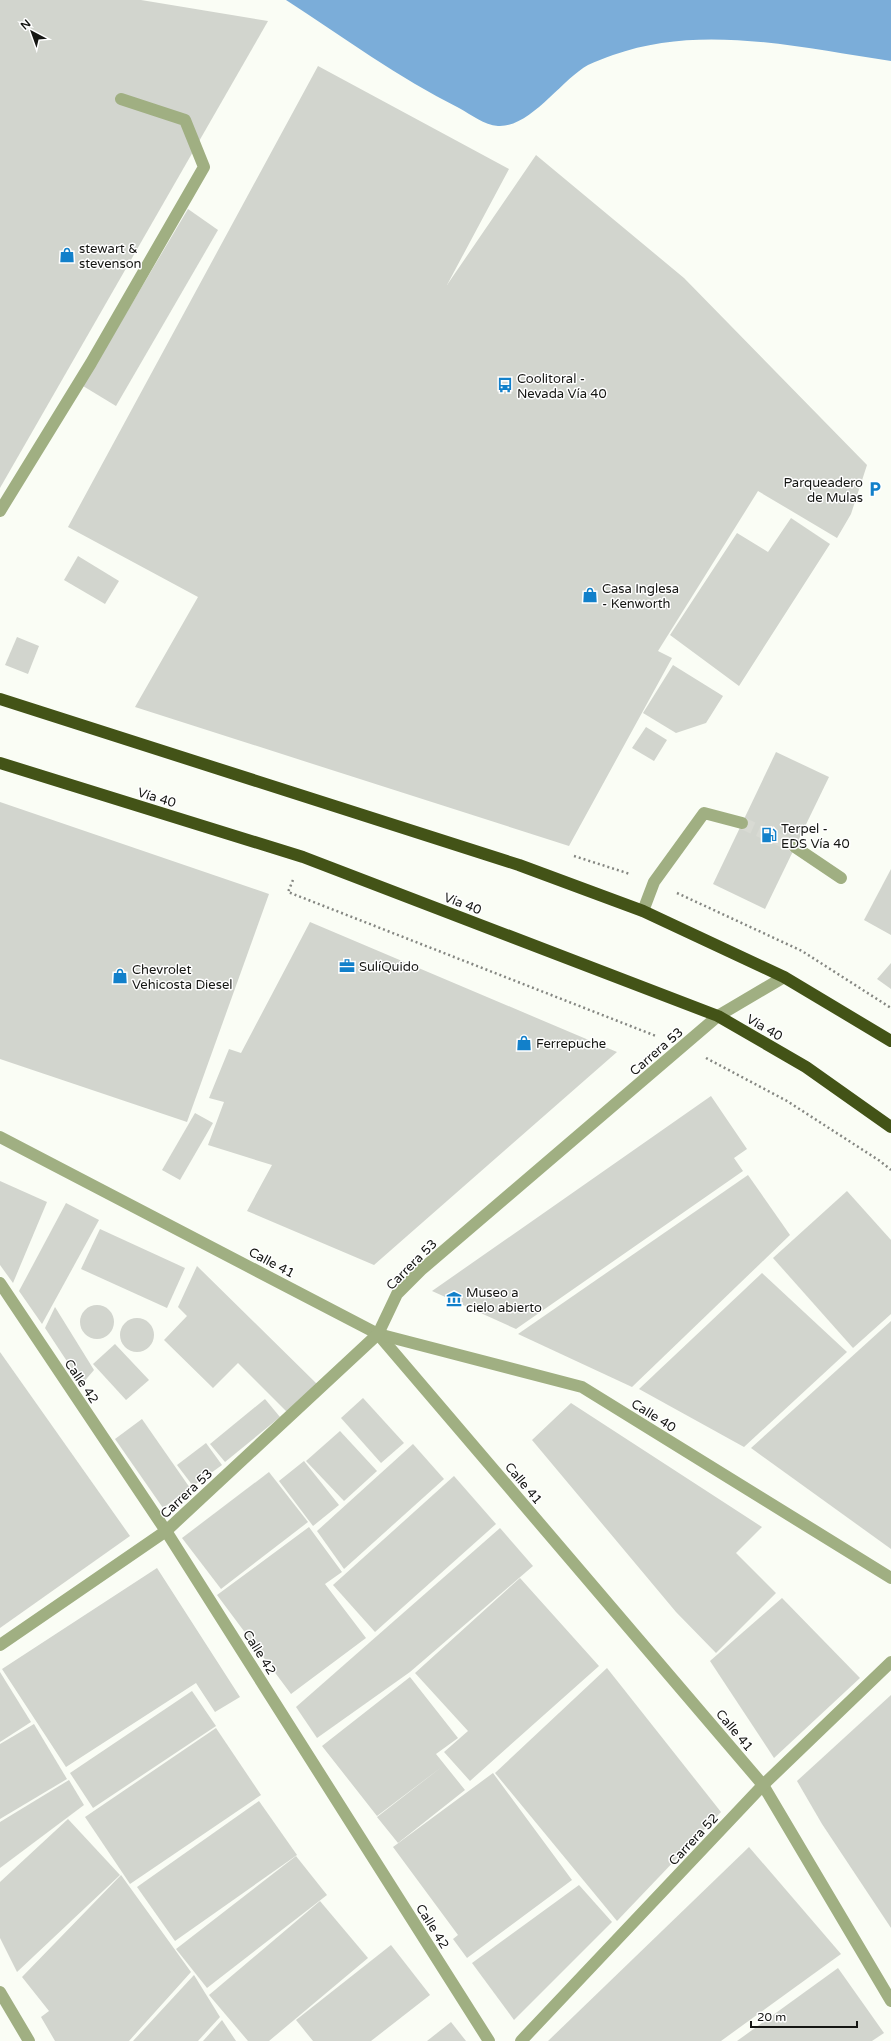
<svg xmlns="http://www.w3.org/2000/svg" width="891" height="2041" font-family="'Varela Round',sans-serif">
<rect width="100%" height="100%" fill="#fafdf5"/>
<!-- water -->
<path fill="#7badd9" d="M 286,0 L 891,0 L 891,61 C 800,48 702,23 613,55 C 605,58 596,61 588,65 C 561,80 530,128 498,126 C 484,125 472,115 459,108 C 399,78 343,37 286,0 Z"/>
<!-- building -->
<g fill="#d2d5ce">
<path d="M 0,0 L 141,0 L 268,21 L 0,488 Z"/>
<path d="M 318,66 L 509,169 L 447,285 L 536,155 L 684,278 L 867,465 L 851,514 L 837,538 L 758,491 L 658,651 L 672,658 L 569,846 L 135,707 L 198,597 L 68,527 Z"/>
<path d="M 188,209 L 218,230 L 116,406 L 83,386 Z"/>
<path d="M 791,518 L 830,544 L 739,686 L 670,635 L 737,533 L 768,552 Z"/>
<path d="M 78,556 L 119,581 L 105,604 L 64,580 Z"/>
<path d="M 17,637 L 39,646 L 28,674 L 5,665 Z"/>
<path d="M 673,665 L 723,696 L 706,723 L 676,733 L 643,713 Z"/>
<path d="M 646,727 L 667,740 L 654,761 L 632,748 Z"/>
<path d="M 776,752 L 829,777 L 765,909 L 713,884 Z"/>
<path d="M 0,802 L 269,894 L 187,1122 L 0,1059 Z"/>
<path d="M 891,869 L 891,935 L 864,920 Z"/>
<path d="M 310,922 L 617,1052 L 374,1265 L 247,1211 L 272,1165 L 208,1145 L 224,1102 L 209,1098 L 229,1049 L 241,1053 Z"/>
<path d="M 891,963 L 891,989 L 877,979 Z"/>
<path d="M 711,1096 L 747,1149 L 734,1158 L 743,1171 L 516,1329 L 432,1291 Z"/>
<path d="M 195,1113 L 213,1123 L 180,1180 L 162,1170 Z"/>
<path d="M 748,1175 L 790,1235 L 632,1387 L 518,1334 Z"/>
<path d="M 0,1181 L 47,1202 L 13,1283 L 0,1265 Z"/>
<path d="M 847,1191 L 891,1240 L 891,1314 L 853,1348 L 773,1258 Z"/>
<path d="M 66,1203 L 99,1220 L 42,1324 L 19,1291 Z"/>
<path d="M 100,1229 L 185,1268 L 167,1308 L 81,1269 Z"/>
<path d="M 197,1266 L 317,1384 L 288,1413 L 238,1363 L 213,1388 L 164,1340 L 187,1316 L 178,1307 Z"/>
<path d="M 762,1273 L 847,1352 L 744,1447 L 639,1389 Z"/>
<circle cx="97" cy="1322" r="17"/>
<path d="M 55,1307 L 94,1370 L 82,1384 L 45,1328 Z"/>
<circle cx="137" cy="1335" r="17"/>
<path d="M 891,1321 L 891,1549 L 751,1448 Z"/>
<path d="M 115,1344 L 149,1380 L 126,1400 L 93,1364 Z"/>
<path d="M 0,1352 L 130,1536 L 0,1628 Z"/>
<path d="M 363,1398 L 404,1443 L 381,1463 L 341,1418 Z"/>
<path d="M 265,1399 L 280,1417 L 225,1462 L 210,1444 Z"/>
<path d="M 571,1403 L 762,1527 L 736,1553 L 776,1593 L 716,1653 L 676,1612 L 532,1440 Z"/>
<path d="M 142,1419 L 190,1488 L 163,1508 L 115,1439 Z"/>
<path d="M 340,1431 L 377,1471 L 344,1501 L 306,1461 Z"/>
<path d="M 206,1443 L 222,1465 L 193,1486 L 177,1465 Z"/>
<path d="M 413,1444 L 444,1479 L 344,1569 L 317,1531 Z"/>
<path d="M 304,1461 L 339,1505 L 313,1526 L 279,1481 Z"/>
<path d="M 269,1472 L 308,1522 L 221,1589 L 182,1538 Z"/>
<path d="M 454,1476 L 496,1524 L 375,1632 L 333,1585 Z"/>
<path d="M 309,1527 L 342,1572 L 325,1584 L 366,1638 L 291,1694 L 217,1595 Z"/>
<path d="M 500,1528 L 533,1566 L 410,1672 L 317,1738 L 296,1707 Z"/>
<path d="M 157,1568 L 240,1697 L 215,1712 L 196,1683 L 66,1767 L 2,1669 Z"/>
<path d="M 520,1578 L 599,1666 L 470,1781 L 444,1752 L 468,1731 L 415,1673 Z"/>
<path d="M 782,1598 L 860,1678 L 774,1758 L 710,1661 Z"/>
<path d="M 607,1668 L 721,1812 L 617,1921 L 495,1773 Z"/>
<path d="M 0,1672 L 31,1722 L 0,1742 Z"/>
<path d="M 410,1677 L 458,1738 L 436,1754 L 465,1790 L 398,1843 L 377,1817 L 443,1766 L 377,1816 L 322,1746 Z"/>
<path d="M 192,1691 L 216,1726 L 93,1808 L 70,1773 Z"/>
<path d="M 891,1695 L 891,1928 L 822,1824 L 797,1781 Z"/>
<path d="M 34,1724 L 67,1779 L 0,1819 L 0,1744 Z"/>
<path d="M 216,1728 L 261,1795 L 130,1884 L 85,1817 Z"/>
<path d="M 493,1773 L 572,1880 L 467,1958 L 453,1939 L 458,1935 L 393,1847 Z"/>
<path d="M 69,1780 L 84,1805 L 0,1868 L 0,1822 Z"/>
<path d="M 259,1801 L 297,1855 L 175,1941 L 137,1887 Z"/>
<path d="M 68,1819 L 120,1875 L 17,1972 L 0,1938 L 0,1882 Z"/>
<path d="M 749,1847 L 841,1954 L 721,2041 L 548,2041 Z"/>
<path d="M 296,1856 L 327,1895 L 207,1988 L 176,1949 Z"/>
<path d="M 121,1875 L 191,1972 L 129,2041 L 55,2041 L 41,2017 L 49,2011 L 22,1977 Z"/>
<path d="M 579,1885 L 612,1922 L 514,2020 L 472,1963 Z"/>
<path d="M 320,1901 L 368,1958 L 269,2041 L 248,2041 L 209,1995 Z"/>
<path d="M 391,1945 L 430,1995 L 371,2041 L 313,2041 L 296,2020 Z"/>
<path d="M 838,1968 L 884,2033 L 872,2041 L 737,2041 Z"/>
<path d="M 194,1975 L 220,2017 L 198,2041 L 133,2041 Z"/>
<path d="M 222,2020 L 236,2041 L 203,2041 Z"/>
<path d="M 451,2022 L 466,2041 L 427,2041 Z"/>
</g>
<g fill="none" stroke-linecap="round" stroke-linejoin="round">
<!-- minor-tunnel -->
<path stroke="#d8dad3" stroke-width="12" stroke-dasharray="12 6" stroke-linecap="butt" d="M 742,823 L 795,847"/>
<!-- path -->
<g stroke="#858782" stroke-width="2.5" stroke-dasharray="2 3" stroke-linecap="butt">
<path d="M 574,856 L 630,874"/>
<path d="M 293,880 L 288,892 L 656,1036"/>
<path d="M 677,893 L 802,951 L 891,1008"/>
<path d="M 706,1058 L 787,1101 L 880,1161 L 891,1170"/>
</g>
<!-- minor -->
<g stroke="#a0af82" stroke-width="12">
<path d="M 0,511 L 91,363 L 204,167 L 185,120 L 121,99"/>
<path d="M 795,847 L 841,878"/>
<path d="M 643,911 L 654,882 L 704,813 L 742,823"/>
<path d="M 0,1137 L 378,1334 L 763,1785 L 891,2001"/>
<path d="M 0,1283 L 166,1531 L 489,2041"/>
<path d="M 378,1334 L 582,1387 L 891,1578"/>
<path d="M 0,1645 L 166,1531 L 378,1334 L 397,1294 L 421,1270 L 718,1016 L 784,977"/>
<path d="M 0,1992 L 29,2041"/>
<path d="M 521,2041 L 763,1785 L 891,1662"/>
</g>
<!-- highway -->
<g stroke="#435317" stroke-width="12">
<path d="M 0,699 L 519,865 L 643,911 L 784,977 L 891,1041"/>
<path d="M 0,763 L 303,857 L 718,1016 L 806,1067 L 891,1127"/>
</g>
</g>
<!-- icons -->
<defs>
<symbol id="shop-bare" viewBox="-9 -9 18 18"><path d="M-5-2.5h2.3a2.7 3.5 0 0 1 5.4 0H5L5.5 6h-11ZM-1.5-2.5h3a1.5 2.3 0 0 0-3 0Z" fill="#1280ca" stroke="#fff" stroke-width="2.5" paint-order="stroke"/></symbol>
<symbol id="bus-bare" viewBox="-9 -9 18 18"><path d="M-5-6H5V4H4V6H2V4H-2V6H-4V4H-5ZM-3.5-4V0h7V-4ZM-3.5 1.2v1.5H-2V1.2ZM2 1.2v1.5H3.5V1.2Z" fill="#1280ca" stroke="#fff" stroke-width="2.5" paint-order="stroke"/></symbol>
<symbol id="parking-bare" viewBox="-9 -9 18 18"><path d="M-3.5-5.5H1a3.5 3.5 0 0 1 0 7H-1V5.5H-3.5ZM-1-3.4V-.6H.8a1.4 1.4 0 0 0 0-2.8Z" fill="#1280ca" stroke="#fff" stroke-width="2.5" paint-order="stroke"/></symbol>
<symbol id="fuel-bare" viewBox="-9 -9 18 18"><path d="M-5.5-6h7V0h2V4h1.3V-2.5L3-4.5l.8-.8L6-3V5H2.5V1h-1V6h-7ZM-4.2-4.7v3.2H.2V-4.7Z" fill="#1280ca" stroke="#fff" stroke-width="2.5" paint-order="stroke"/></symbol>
<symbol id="office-bare" viewBox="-9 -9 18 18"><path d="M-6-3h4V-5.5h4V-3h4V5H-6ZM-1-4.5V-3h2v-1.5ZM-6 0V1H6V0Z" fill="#1280ca" stroke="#fff" stroke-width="2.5" paint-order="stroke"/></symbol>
<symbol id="museum-bare" viewBox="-9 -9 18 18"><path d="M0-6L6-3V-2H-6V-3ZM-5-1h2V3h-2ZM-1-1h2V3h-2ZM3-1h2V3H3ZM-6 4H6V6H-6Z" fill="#1280ca" stroke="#fff" stroke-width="2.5" paint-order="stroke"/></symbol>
</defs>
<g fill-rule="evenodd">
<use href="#shop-bare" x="56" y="244" width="22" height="22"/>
<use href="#bus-bare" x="494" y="374" width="22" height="22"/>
<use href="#parking-bare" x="864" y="478" width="22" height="22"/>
<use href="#shop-bare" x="579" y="584" width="22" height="22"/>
<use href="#fuel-bare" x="758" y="824" width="22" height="22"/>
<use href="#office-bare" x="336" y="955" width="22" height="22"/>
<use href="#shop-bare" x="109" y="965" width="22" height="22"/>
<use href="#shop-bare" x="513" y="1032" width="22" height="22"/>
<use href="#museum-bare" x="443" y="1288" width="22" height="22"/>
</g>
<g text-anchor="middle" stroke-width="3" stroke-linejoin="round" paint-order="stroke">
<!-- poi labels -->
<g font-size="13" fill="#151613" stroke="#fff" text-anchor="start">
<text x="79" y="253">stewart &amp;<tspan x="79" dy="15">stevenson</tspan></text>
<text x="517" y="383">Coolitoral -<tspan x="517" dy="15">Nevada Vía 40</tspan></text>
<text x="863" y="487" text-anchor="end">Parqueadero<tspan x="863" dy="15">de Mulas</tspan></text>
<text x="602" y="593">Casa Inglesa<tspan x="602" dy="15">- Kenworth</tspan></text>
<text x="781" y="833">Terpel -<tspan x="781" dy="15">EDS Vía 40</tspan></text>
<text x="359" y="971">SulíQuido</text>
<text x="132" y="974">Chevrolet<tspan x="132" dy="15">Vehicosta Diesel</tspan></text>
<text x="536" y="1048">Ferrepuche</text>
<text x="466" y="1297">Museo a<tspan x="466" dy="15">cielo abierto</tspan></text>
</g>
<!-- street labels -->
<g font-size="13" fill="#151613" stroke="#fff">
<text transform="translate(157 797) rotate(17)" y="5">Vía 40</text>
<text transform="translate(463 903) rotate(21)" y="5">Vía 40</text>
<text transform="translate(765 1027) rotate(30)" y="5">Vía 40</text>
<text transform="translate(656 1051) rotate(-41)" y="5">Carrera 53</text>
<text transform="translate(272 1262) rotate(28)" y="5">Calle 41</text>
<text transform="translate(411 1264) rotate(-45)" y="5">Carrera 53</text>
<text transform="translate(82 1381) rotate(56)" y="5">Calle 42</text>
<text transform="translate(654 1415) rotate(32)" y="5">Calle 40</text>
<text transform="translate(524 1483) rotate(50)" y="5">Calle 41</text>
<text transform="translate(186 1493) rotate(-43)" y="5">Carrera 53</text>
<text transform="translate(260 1652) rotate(58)" y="5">Calle 42</text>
<text transform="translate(735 1730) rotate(50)" y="5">Calle 41</text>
<text transform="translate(693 1839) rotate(-47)" y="5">Carrera 52</text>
<text transform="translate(433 1926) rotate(58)" y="5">Calle 42</text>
</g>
</g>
<!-- north arrow -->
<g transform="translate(32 32) rotate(319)" stroke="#ffffff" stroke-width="3" paint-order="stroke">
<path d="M0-3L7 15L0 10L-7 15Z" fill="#151613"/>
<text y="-6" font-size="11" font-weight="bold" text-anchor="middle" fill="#151613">N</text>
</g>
<!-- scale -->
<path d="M751 2021v6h106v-6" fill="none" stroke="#151613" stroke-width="2"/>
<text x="757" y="2021" font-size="12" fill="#151613" stroke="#ffffff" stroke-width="3" paint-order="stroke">20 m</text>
</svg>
